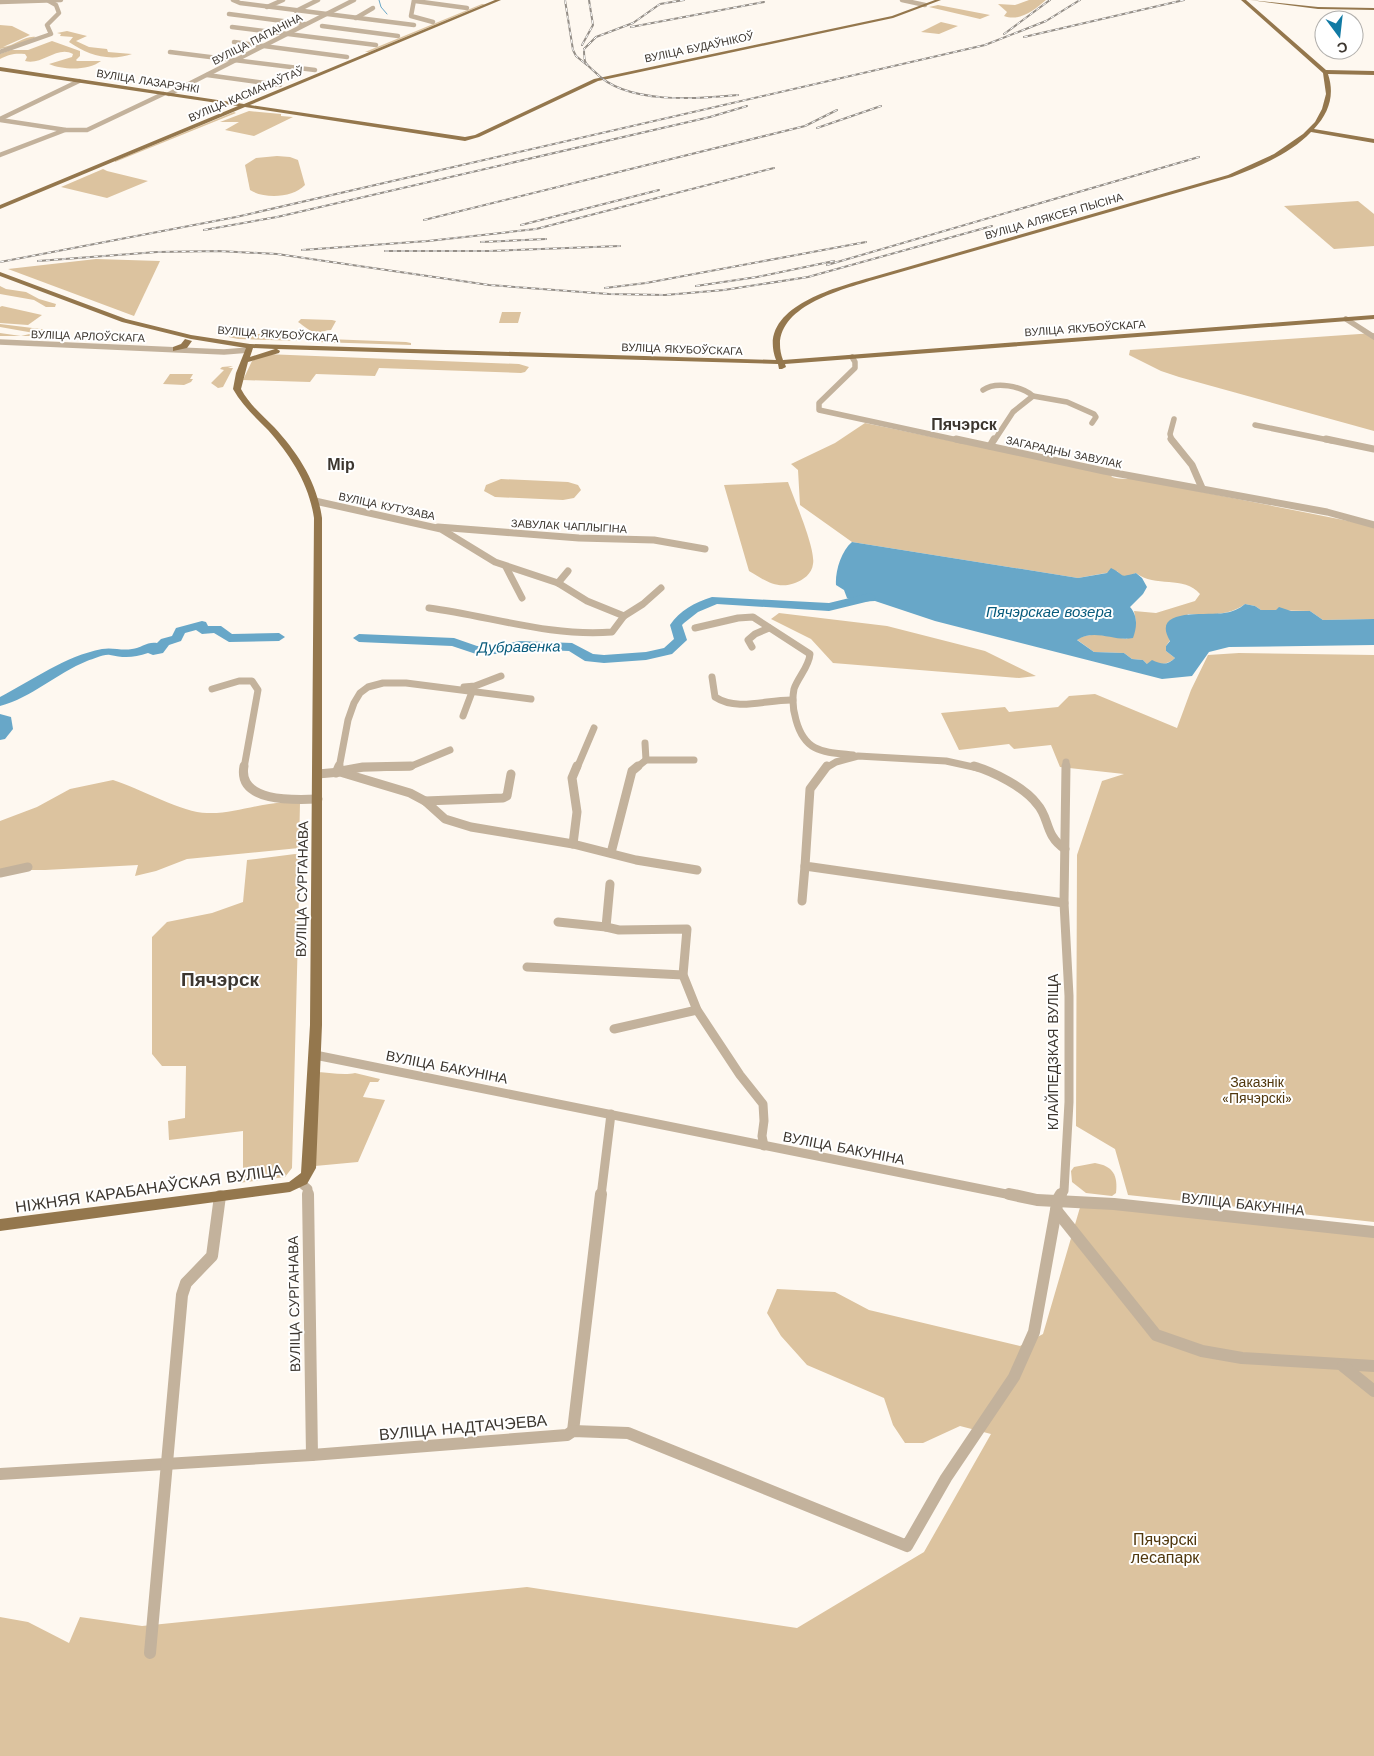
<svg xmlns="http://www.w3.org/2000/svg" width="1374" height="1756" font-family="'Work Sans',sans-serif">
<rect width="100%" height="100%" fill="#fef8f0"/>
<!-- green -->
<g fill="#dcc39f">
<path d="M 1029,0 L 1046,0 C 1034,10 1020,22 1004,16 L 1007,12 L 998,4 L 1015,5 Z"/>
<path d="M 482,4 L 485,4 L 369,52 L 365,52 Z"/>
<path d="M 938,5 L 990,15 L 980,19 L 929,7 Z"/>
<path d="M 941,22 L 958,26 L 939,34 L 921,32 Z"/>
<path d="M 0,25 L 12,26 L 30,35 L 3,47 C 15,46 25,35 36,37 L 16,46 L 0,49 Z"/>
<path d="M 67,31 L 87,36 L 76,41 L 89,47 L 107,49 L 108,52 L 132,54 C 109,62 88,55 69,42 L 73,37 L 60,36 L 61,34 L 57,33 Z"/>
<path d="M 52,41 L 80,51 L 80,56 L 76,60 L 77,61 L 101,61 C 88,71 63,70 49,64 L 72,57 L 73,54 C 57,45 42,66 25,61 L 27,57 L 25,54 C 15,53 9,54 0,59 L 0,54 L 11,50 L 28,50 Z"/>
<path d="M 249,111 L 281,114 L 281,116 L 293,117 L 254,136 L 225,130 L 239,122 L 220,122 Z"/>
<path d="M 234,112 L 236,113 L 115,162 L 115,161 Z"/>
<path d="M 277,156 L 290,157 L 298,160 L 305,185 C 293,198 264,199 250,190 L 245,165 L 256,158 Z"/>
<path d="M 103,169 L 107,171 L 148,181 L 107,198 L 61,187 Z"/>
<path d="M 1358,201 L 1374,214 L 1374,246 L 1334,249 L 1284,206 Z"/>
<path d="M 96,259 L 160,261 L 134,316 L 8,269 Z"/>
<path d="M 0,286 L 6,289 L 26,292 L 39,299 L 56,304 L 55,307 L 46,307 L 34,300 L 0,294 Z"/>
<path d="M 2,306 L 42,315 L 28,325 L 0,323 L 0,307 Z"/>
<path d="M 502,312 L 521,312 L 518,323 L 499,323 Z"/>
<path d="M 301,319 L 332,320 L 336,321 L 331,330 C 326,330 322,332 318,333 C 312,334 303,325 298,322 Z"/>
<path d="M 0,324 L 57,331 L 39,336 L 0,336 L 0,333 L 21,336 L 34,333 L 0,327 Z"/>
<path d="M 244,330 L 257,334 L 289,334 L 302,337 L 301,341 L 238,339 L 229,337 L 230,335 L 237,334 Z"/>
<path d="M 1374,333 L 1374,431 L 1179,377 L 1161,371 L 1129,355 L 1130,350 Z"/>
<path d="M 327,339 L 406,342 L 411,343 L 411,345 L 318,342 Z"/>
<path d="M 265,354 L 519,364 L 529,367 L 525,372 L 521,373 L 379,368 L 375,376 L 316,374 L 310,382 L 243,380 L 252,361 Z"/>
<path d="M 233,366 L 228,368 L 233,368 L 223,387 L 218,388 L 211,383 L 224,370 L 220,369 L 222,367 Z"/>
<path d="M 170,374 L 193,374 L 190,379 L 193,379 L 191,382 L 184,385 L 163,384 Z"/>
<path d="M 865,423 L 1110,474 L 1112,477 C 1121,480 1130,478 1141,480 L 1374,526 L 1374,619 L 1323,620 L 1310,611 L 1261,610 L 1255,606 L 1245,604 C 1229,616 1208,615 1188,614 L 1166,646 L 1166,651 L 1175,658 C 1167,666 1157,664 1147,664 L 1143,660 L 1132,659 L 1124,653 L 1094,652 L 1076,639 C 1093,631 1110,636 1127,639 L 1136,621 L 1134,611 L 1156,613 L 1195,601 L 1200,594 C 1184,575 1155,588 1136,573 L 1126,577 L 1121,576 L 1117,571 L 1078,578 L 852,542 L 800,505 L 798,470 L 791,464 L 835,443 Z"/>
<path d="M 501,479 L 568,482 L 578,485 L 581,490 L 574,498 L 563,500 L 495,497 L 484,491 L 486,485 Z"/>
<path d="M 788,482 C 794,499 816,549 813,564 C 812,574 803,580 795,583 C 777,590 764,580 749,571 L 724,485 Z"/>
<path d="M 779,613 L 887,626 L 985,651 L 1036,676 L 1019,678 L 833,663 L 811,639 L 771,619 Z"/>
<path d="M 1239,653 L 1374,655 L 1374,1222 L 1128,1195 L 1115,1149 L 1076,1126 L 1077,855 L 1102,781 L 1124,774 L 1060,767 L 1051,745 L 1014,749 L 1009,744 L 959,750 L 941,713 L 1005,707 L 1009,712 L 1058,707 L 1069,696 L 1095,694 L 1177,728 L 1191,690 L 1208,655 Z"/>
<path d="M 113,780 C 139,788 183,813 207,813 C 228,814 248,807 269,804 C 279,802 289,803 300,803 L 299,848 L 187,859 L 156,871 L 135,876 L 138,865 L 45,870 L 0,870 L 0,821 L 37,807 L 70,789 Z"/>
<path d="M 295,854 L 300,855 L 292,1168 L 285,1177 L 238,1183 L 243,1178 L 243,1131 L 169,1140 L 168,1121 L 185,1118 L 186,1066 L 162,1066 L 152,1054 L 152,937 L 167,922 L 212,913 L 243,902 L 247,860 Z"/>
<path d="M 314,1072 C 327,1072 344,1076 355,1073 L 380,1079 L 378,1082 L 370,1082 L 363,1097 L 385,1100 L 358,1162 L 315,1166 Z"/>
<path d="M 1095,1163 C 1113,1166 1118,1175 1116,1193 L 1112,1196 L 1086,1193 L 1072,1182 L 1071,1171 L 1074,1167 Z"/>
<path d="M 1081,1204 L 1374,1237 L 1374,1756 L 0,1756 L 0,1617 L 28,1622 L 69,1643 L 80,1617 L 142,1626 L 527,1587 L 797,1628 L 924,1552 L 991,1434 L 960,1426 L 923,1443 L 905,1443 L 893,1425 L 884,1398 L 807,1365 L 781,1336 L 767,1313 L 777,1289 L 835,1292 L 869,1310 L 1020,1346 L 1043,1334 Z"/>
</g>
<!-- water -->
<path fill="#68a7c8" d="M 852,542 L 1078,578 L 1107,573 L 1111,568 C 1127,576 1117,578 1136,573 L 1142,578 L 1147,587 L 1143,594 L 1130,607 C 1138,616 1137,627 1133,638 C 1114,642 1095,628 1077,640 L 1094,652 L 1124,653 L 1132,659 L 1143,660 L 1147,664 L 1152,660 C 1161,664 1167,666 1175,658 L 1166,651 L 1166,646 L 1170,641 C 1150,607 1206,616 1224,613 C 1232,612 1239,609 1245,604 L 1255,606 L 1261,610 L 1276,610 L 1279,607 L 1291,611 L 1310,611 L 1323,620 L 1374,619 L 1374,645 L 1229,647 L 1209,652 L 1192,676 L 1162,679 L 935,621 L 875,601 L 856,602 L 847,598 L 844,590 L 836,585 C 835,572 841,551 852,542 Z"/>
<g fill="none" stroke-linecap="round" stroke-linejoin="round">
<!-- stream -->
<path stroke="#68a7c8" stroke-width="1" d="M 379,0 L 381,7 L 387,14"/>
<!-- river -->
<g fill="#68a7c8" fill-rule="evenodd">
<path d="M 870,593 L 876,597 L 874,600 L 829,611 L 717,604 L 698,612 L 684,623 L 682,625 L 687,640 L 672,654 L 646,660 L 604,663 L 585,661 L 569,651 L 519,649 L 496,654 L 476,654 L 452,646 L 359,642 L 353,638 L 359,634 L 454,638 L 477,646 L 496,646 L 519,641 L 572,643 L 593,654 L 604,655 L 646,652 L 664,648 L 674,639 L 670,625 C 680,610 694,603 712,597 L 829,603 Z"/>
<path d="M 202,621 L 206,622 L 208,626 L 221,626 L 232,634 L 279,633 L 285,637 L 279,641 L 229,642 L 214,633 L 202,634 L 196,630 L 185,633 L 181,641 L 169,645 L 163,653 L 153,655 L 148,653 C 134,658 123,658 110,655 C 103,654 94,659 87,661 C 57,673 31,698 0,706 L 0,697 C 33,680 65,656 102,649 C 113,647 121,651 132,649 C 141,648 148,641 157,643 L 161,639 L 172,636 L 176,628 Z"/>
<path d="M 0,714 L 11,717 L 13,729 L 5,739 L 0,740 Z"/>
</g>
<!-- minor-far4 -->
<g stroke="#c3b29c" stroke-width="4.5">
<path d="M 233,0 L 240,3 L 414,25"/>
<path d="M 414,0 L 411,16 L 433,22"/>
<path d="M 902,0 L 925,5"/>
<path d="M 415,1 L 467,8"/>
<path d="M 0,2 L 61,0"/>
<path d="M 267,7 L 283,0"/>
<path d="M 296,11 L 318,0"/>
<path d="M 229,14 L 305,24"/>
<path d="M 356,18 L 373,8"/>
<path d="M 322,26 L 398,36"/>
<path d="M 232,27 L 376,45"/>
<path d="M 234,42 L 347,57"/>
<path d="M 0,52 L 51,34 L 47,25 L 59,13 L 56,5 L 49,1"/>
<path d="M 170,52 L 315,70"/>
<path d="M 207,75 L 280,85"/>
<path d="M 169,94 L 354,0"/>
<path d="M 0,119 L 79,81"/>
<path d="M 0,120 L 66,130 L 87,130 L 163,94"/>
<path d="M 0,155 L 65,130"/>
</g>
<!-- minor-far3 -->
<g stroke="#c3b29c" stroke-width="5.5">
<path d="M 1346,319 L 1374,337"/>
<path d="M 0,342 L 224,352 L 249,350"/>
<path d="M 852,357 L 855,362 L 855,368 L 819,403 L 819,410 L 962,441"/>
<path d="M 983,390 C 996,381 1021,386 1033,396 L 1013,412 L 994,441"/>
<path d="M 1033,396 L 1067,402 L 1094,414 L 1096,417 L 1092,423"/>
<path d="M 1255,425 L 1333,441"/>
<path d="M 1172,441 L 1170,434 L 1174,419"/>
</g>
<!-- minor-far2 -->
<g stroke="#c3b29c" stroke-width="7">
<path d="M 956,439 L 1104,471 L 1327,512 L 1374,525"/>
<path d="M 1171,439 L 1192,465 L 1202,488"/>
<path d="M 1326,439 L 1374,449"/>
<path d="M 990,446 L 994,439"/>
<path d="M 315,501 L 441,529 L 495,562 L 558,583 L 587,601 L 624,616 L 612,632 C 550,637 490,616 429,608"/>
<path d="M 438,527 L 579,538 L 654,540 L 705,549"/>
<path d="M 506,567 L 522,598"/>
<path d="M 558,583 L 568,571"/>
<path d="M 624,616 L 643,604 L 661,588"/>
<path d="M 695,628 L 738,618 L 753,617 L 810,654 C 809,667 798,677 794,689 C 792,699 793,710 796,720 C 805,753 824,752 853,755"/>
<path d="M 752,647 L 748,640 L 755,634 L 769,628"/>
<path d="M 712,677 L 715,697 C 738,712 768,699 793,700"/>
<path d="M 464,687 L 475,686 L 501,676"/>
<path d="M 212,689 L 239,681 L 252,681 L 258,690 L 244,768"/>
<path d="M 463,716 L 472,692"/>
<path d="M 645,743 L 646,760"/>
<path d="M 1066,762 L 1066,768"/>
<path d="M 339,768 L 348,720 L 354,703 L 360,693 L 368,687 L 383,683 L 406,683 L 531,699"/>
<path d="M 360,768 L 409,767 L 450,750"/>
<path d="M 577,768 L 594,728"/>
<path d="M 636,768 L 646,760 L 694,760"/>
<path d="M 826,768 L 836,762 L 858,756 L 946,761 L 978,768"/>
</g>
<!-- minor-far1 -->
<g stroke="#c3b29c" stroke-width="9">
<path d="M 244,766 C 237,803 295,800 318,799"/>
<path d="M 827,766 L 810,789 L 805,866 L 1064,903"/>
<path d="M 974,766 C 994,772 1024,787 1037,804 C 1050,818 1044,835 1065,849"/>
<path d="M 341,771 L 363,767 L 411,766"/>
<path d="M 336,773 L 339,766"/>
<path d="M 318,774 L 340,772 L 410,793 L 425,801 L 445,819 L 471,827 L 573,844 L 636,860 L 697,870"/>
<path d="M 425,801 L 503,798 L 507,796 L 511,774"/>
<path d="M 573,844 L 577,812 L 572,778 L 577,766"/>
<path d="M 611,853 L 632,771 L 638,766"/>
<path d="M 0,873 L 28,867"/>
<path d="M 610,884 L 606,927 L 619,930 L 687,929 L 683,975 L 697,1010 L 740,1075 L 763,1104 L 764,1121 L 762,1136 L 764,1146"/>
<path d="M 802,901 L 805,866"/>
<path d="M 558,922 L 606,927"/>
<path d="M 527,967 L 683,975"/>
<path d="M 614,1029 L 697,1010"/>
<path d="M 315,1055 L 1016,1196"/>
<path d="M 301,1183 L 308,1189 L 308,1196"/>
<path d="M 601,1196 L 611,1114"/>
<path d="M 1060,1196 L 1064,1191 L 1069,1102 L 1069,996 L 1064,903 L 1066,766"/>
</g>
<!-- minor -->
<g stroke="#c3b29c" stroke-width="12">
<path d="M 308,1194 L 312,1455"/>
<path d="M 1009,1194 L 1037,1200 L 1114,1204 L 1374,1232"/>
<path d="M 1056,1210 L 1156,1335 L 1202,1351 L 1242,1358 L 1374,1366"/>
<path d="M 1343,1366 L 1374,1391"/>
<path d="M 573,1431 L 601,1194"/>
<path d="M 0,1474 L 312,1455 L 567,1435 L 573,1431 L 628,1433 L 907,1546 L 946,1478 L 1014,1377 L 1034,1332 L 1058,1199 L 1061,1194"/>
<path d="M 150,1653 L 182,1295 L 186,1283 L 212,1256 L 220,1196"/>
</g>
<!-- major -->
<g fill="#94774d" fill-rule="evenodd">
<path d="M 495,0 L 501,0 L 250,105 L 465,137 L 475,135 L 594,79 L 892,16 L 935,0 L 941,0 L 893,18 L 598,81 L 479,137 L 465,141 L 245,107 L 0,209 L 0,205 L 238,106 L 0,71 L 0,67 L 244,104 Z"/>
<path d="M 1241,0 L 1246,0 L 1326,70 L 1374,71 L 1374,75 L 1328,74 C 1335,95 1329,113 1314,129 L 1374,139 L 1374,143 L 1311,132 C 1290,154 1260,166 1232,177 L 873,280 C 840,290 764,309 783,360 L 1374,315 L 1374,319 L 785,364 L 786,367 L 782,369 L 779,369 L 778,364 L 277,349 L 280,351 L 279,353 L 248,362 L 241,389 C 249,404 262,415 274,427 C 298,453 317,482 322,518 L 322,1025 L 316,1168 L 307,1184 L 290,1192 L 0,1231 L 0,1219 L 289,1182 L 301,1173 L 310,1025 L 314,518 C 309,484 291,456 268,430 C 255,417 242,405 233,389 L 236,373 L 246,348 L 191,339 L 122,322 L 0,276 L 0,272 L 126,319 L 191,335 L 250,344 L 776,360 C 756,308 834,288 869,278 L 1228,175 L 1274,154 L 1303,134 L 1315,122 L 1322,109 L 1326,94 L 1323,73 ZM 253,348 L 275,349 L 250,357 Z"/>
<path d="M 1250,0 L 1318,7 L 1374,8 L 1374,10 L 1318,9 Z"/>
<path d="M 185,339 L 192,341 L 187,348 L 173,351 L 173,347 L 181,344 Z"/>
</g>
<defs>
<g id="rail">
<path d="M 565,0 L 573,50 L 576,56 L 587,65"/>
<path d="M 684,0 L 660,4 L 633,23 L 596,37 L 584,49 C 584,53 584,57 585,61 C 586,65 592,69 595,72 C 626,105 698,99 738,95"/>
<path d="M 631,27 L 764,2"/>
<path d="M 1004,34 L 1050,0"/>
<path d="M 1024,37 L 1184,0"/>
<path d="M 582,45 L 593,25 L 589,0"/>
<path d="M 817,128 L 881,106"/>
<path d="M 424,220 L 805,126 L 837,110"/>
<path d="M 521,225 L 659,190"/>
<path d="M 204,230 L 277,217 L 710,117 L 747,106"/>
<path d="M 481,242 L 546,239"/>
<path d="M 302,250 L 428,241 L 536,229 L 774,168"/>
<path d="M 385,251 L 489,251 L 620,246"/>
<path d="M 38,261 L 157,252 L 218,251 L 277,254 L 489,285 L 609,294 L 665,295 L 724,290 L 808,277 L 992,226"/>
<path d="M 0,262 L 236,217 L 985,45 L 1046,21 L 1080,0"/>
<path d="M 827,265 L 1199,157"/>
<path d="M 696,286 L 757,277 L 834,261"/>
<path d="M 605,288 L 646,283 L 866,242"/>
</g>
</defs>
<!-- rail casing -->
<use href="#rail" stroke="#948e87" stroke-width="2"/>
<!-- rail -->
<use href="#rail" stroke="#fff" stroke-width="1" stroke-dasharray="4" stroke-linecap="butt"/>
</g>
<g text-anchor="middle" stroke-width="4" stroke-linejoin="round" paint-order="stroke">
<!-- far-street labels -->
<g font-size="11" fill="#3c362f" stroke="#fff">
<text transform="translate(257 39) rotate(-27)" y="4">ВУЛІЦА ПАПАНІНА</text>
<text transform="translate(699 47) rotate(-12)" y="4">ВУЛІЦА БУДАЎНІКОЎ</text>
<text transform="translate(148 81) rotate(9)" y="4">ВУЛІЦА ЛАЗАРЭНКІ</text>
<text transform="translate(246 94) rotate(-23)" y="4">ВУЛІЦА КАСМАНАЎТАЎ</text>
<text transform="translate(1054 216) rotate(-16)" y="4">ВУЛІЦА АЛЯКСЕЯ ПЫСІНА</text>
<text transform="translate(1085 328) rotate(-4)" y="4">ВУЛІЦА ЯКУБОЎСКАГА</text>
<text transform="translate(278 334) rotate(4)" y="4">ВУЛІЦА ЯКУБОЎСКАГА</text>
<text transform="translate(88 336) rotate(2)" y="4">ВУЛІЦА АРЛОЎСКАГА</text>
<text transform="translate(682 349) rotate(2)" y="4">ВУЛІЦА ЯКУБОЎСКАГА</text>
<text transform="translate(1064 452) rotate(12)" y="4">ЗАГАРАДНЫ ЗАВУЛАК</text>
<text transform="translate(387 506) rotate(12)" y="4">ВУЛІЦА КУТУЗАВА</text>
<text transform="translate(569 526) rotate(3)" y="4">ЗАВУЛАК ЧАПЛЫГІНА</text>
</g>
<!-- street labels -->
<g font-size="14" fill="#3c362f" stroke="#fff">
<text transform="translate(302 889) rotate(-89)" y="5">ВУЛІЦА СУРГАНАВА</text>
<text transform="translate(1053 1052) rotate(-90)" y="5">КЛАЙПЕДЗКАЯ ВУЛІЦА</text>
<text transform="translate(447 1067) rotate(11)" y="5">ВУЛІЦА БАКУНІНА</text>
<text transform="translate(844 1148) rotate(11)" y="5">ВУЛІЦА БАКУНІНА</text>
<text transform="translate(1243 1204) rotate(6)" y="5">ВУЛІЦА БАКУНІНА</text>
<text transform="translate(294 1304) rotate(-91)" y="5">ВУЛІЦА СУРГАНАВА</text>
</g>
<!-- park labels -->
<g font-size="14" fill="#50370d" stroke="#fff">
<text x="1257" y="1087">Заказнік<tspan x="1257" dy="16">«Пячэрскі»</tspan></text>
</g>
<!-- water labels -->
<g font-size="15" font-style="italic" fill="#085b7c" stroke="#fff">
<text x="1049" y="617">Пячэрскае возера</text>
<text transform="translate(519 647) rotate(-1)" y="5">Дубравенка</text>
</g>
<!-- far-district labels -->
<g font-size="16" font-weight="bold" fill="#3c362f" stroke="#fff">
<text x="964" y="430">Пячэрск</text>
<text x="341" y="470">Мір</text>
</g>
<!-- near-street labels -->
<g font-size="16" fill="#3c362f" stroke="#fff">
<text transform="translate(149 1188) rotate(-8)" y="6">НІЖНЯЯ КАРАБАНАЎСКАЯ ВУЛІЦА</text>
<text transform="translate(463 1427) rotate(-5)" y="6">ВУЛІЦА НАДТАЧЭЕВА</text>
</g>
<!-- near-park labels -->
<g font-size="16" fill="#50370d" stroke="#fff">
<text x="1165" y="1545">Пячэрскі<tspan x="1165" dy="18">лесапарк</tspan></text>
</g>
<!-- district labels -->
<g font-size="19" font-weight="bold" fill="#3c362f" stroke="#fff">
<text x="220" y="986">Пячэрск</text>
</g>
</g>
<!-- north arrow -->
<g transform="translate(1339 35) rotate(165)"><circle r="24" fill="#ffffff" stroke="#b1afac"/>
<path d="M0-4L9 19L0 12L-9 19Z" fill="#117aa4"/>
<text y="-8" font-size="14" font-weight="bold" text-anchor="middle" fill="#3c362f">С</text>
</g>
</svg>
